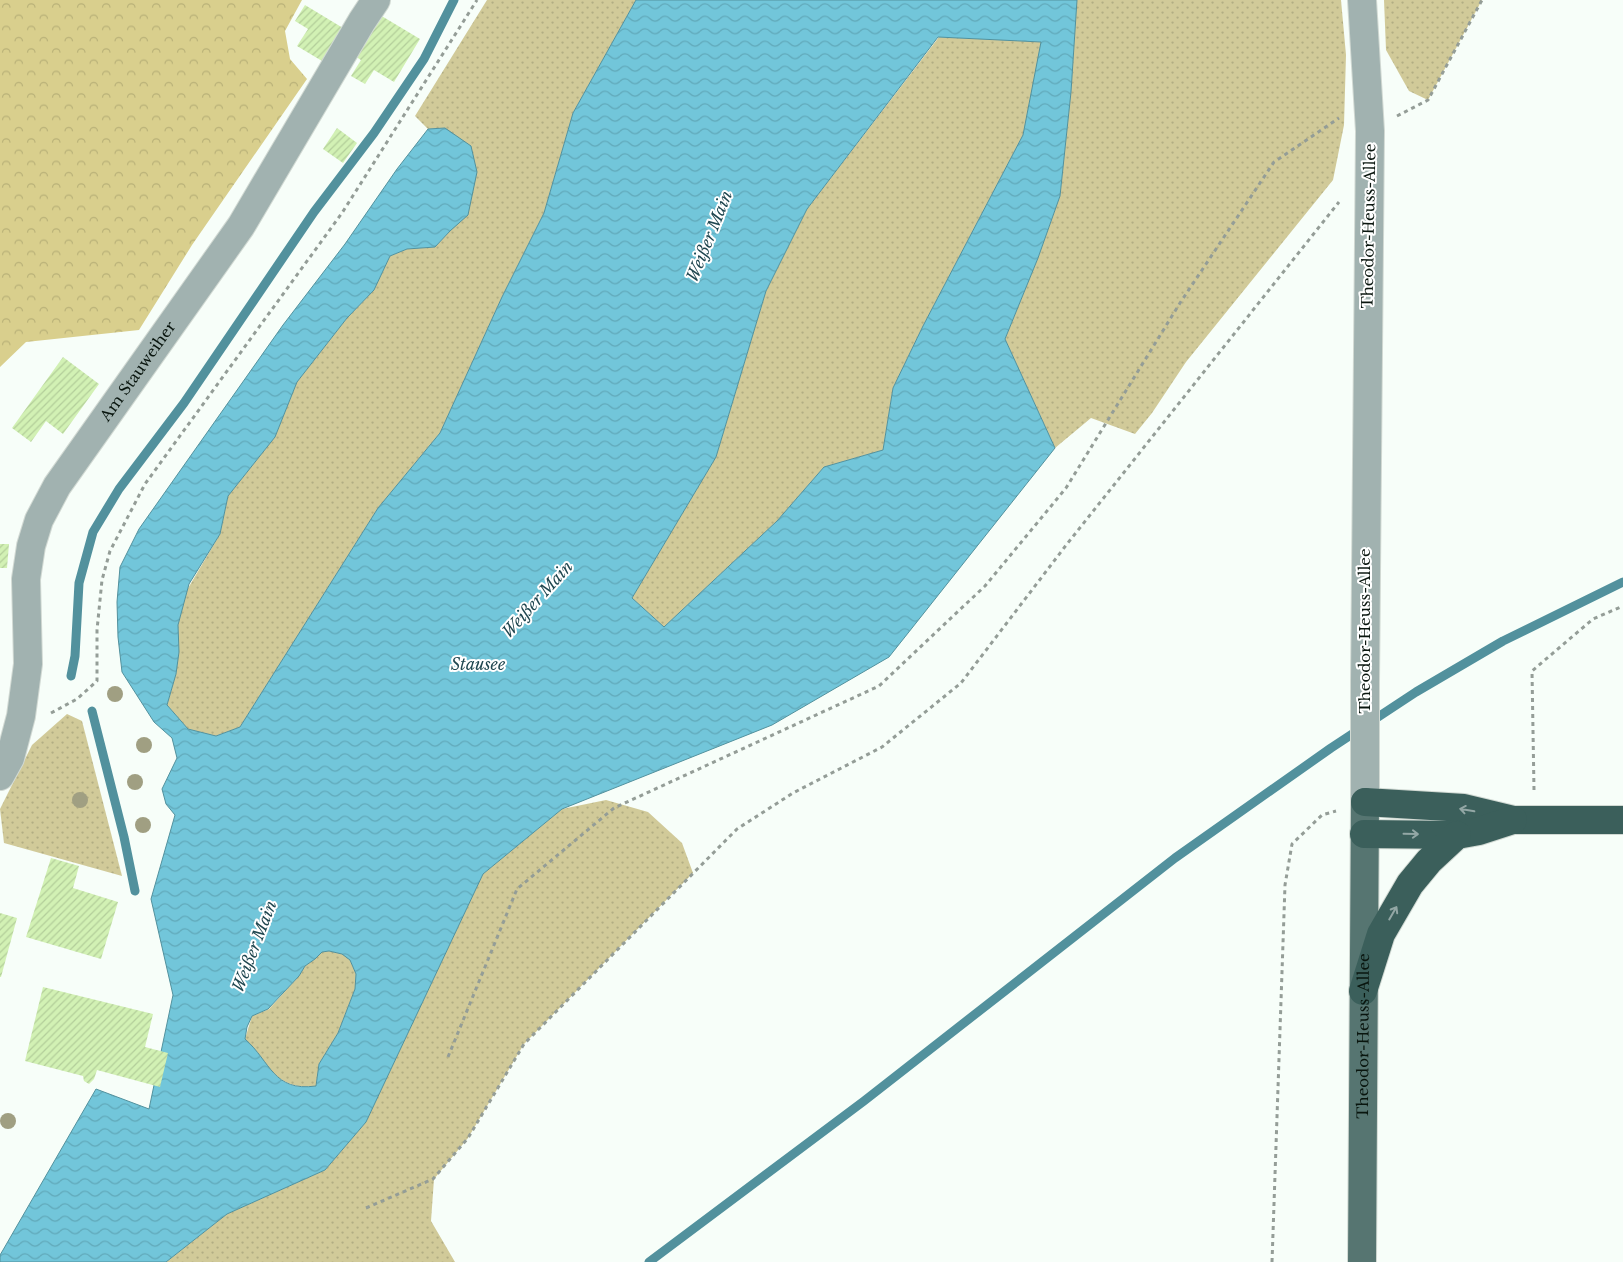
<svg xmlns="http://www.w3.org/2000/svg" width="1623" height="1262" font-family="'Libre Baskerville',serif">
<defs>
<pattern id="grass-dots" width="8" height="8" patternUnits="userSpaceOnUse" patternTransform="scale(1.25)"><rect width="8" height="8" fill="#d1ca99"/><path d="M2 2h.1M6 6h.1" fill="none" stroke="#b2ad83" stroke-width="1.8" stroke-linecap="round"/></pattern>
<pattern id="forest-crowns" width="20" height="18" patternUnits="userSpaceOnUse" patternTransform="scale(1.25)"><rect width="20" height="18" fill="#d9cf8d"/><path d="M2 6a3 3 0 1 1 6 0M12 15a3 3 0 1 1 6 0" fill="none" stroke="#b9b178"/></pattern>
<pattern id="water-waves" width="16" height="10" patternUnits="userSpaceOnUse" patternTransform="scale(1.25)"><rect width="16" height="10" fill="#72c6da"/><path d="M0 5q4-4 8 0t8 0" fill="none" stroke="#61a9ba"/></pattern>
<pattern id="building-hatch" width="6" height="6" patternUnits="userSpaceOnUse" patternTransform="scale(1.25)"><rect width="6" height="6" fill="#d2f1b4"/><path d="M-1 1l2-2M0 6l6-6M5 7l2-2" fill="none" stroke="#b3ce9a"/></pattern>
</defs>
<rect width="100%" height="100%" fill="#f7fef9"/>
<!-- grass -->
<g fill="url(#grass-dots)">
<path d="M 487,0 L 636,0 L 573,113 L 544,213 L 502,297 L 440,433 L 378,508 L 240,727 L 216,736 L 188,729 L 167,705 L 176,674 L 179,652 L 178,625 L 187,590 L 220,534 L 228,496 L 275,437 L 297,382 L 347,318 L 374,290 L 390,256 L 407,249 L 435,247 L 450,231 L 445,128 L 428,129 L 415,116 Z"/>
<path d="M 1077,0 L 1341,0 L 1346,55 L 1344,125 L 1333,180 L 1186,362 L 1152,413 L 1135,434 L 1091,418 L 1055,448 L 1005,339 L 1038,258 L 1060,196 L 1071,92 Z"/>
<path d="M 1384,0 L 1482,0 L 1428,100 L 1409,91 L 1386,50 Z"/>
<path d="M 939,37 L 1042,42 L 1023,135 L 923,326 L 893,388 L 883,450 L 824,467 L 777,521 L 664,627 L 632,598 L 716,457 L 766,291 L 807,209 Z"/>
<path d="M 67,714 L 82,721 L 122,876 L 4,843 L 0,809 L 32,745 Z"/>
<path d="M 606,800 L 648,812 L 682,843 L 693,873 L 524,1044 L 468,1138 L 434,1179 L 431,1221 L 455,1262 L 166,1262 L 227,1214 L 325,1170 L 366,1122 L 483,874 L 562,809 Z"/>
<path d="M 329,951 L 343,954 L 350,960 L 356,974 L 355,989 L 338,1033 L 319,1064 L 316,1086 C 278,1091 267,1065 245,1039 L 252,1016 L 269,1009 L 299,976 L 305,966 L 315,959 L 322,952 Z"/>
</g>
<!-- forest -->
<path fill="url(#forest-crowns)" d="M 0,0 L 302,0 L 285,31 L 290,59 L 307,79 L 192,245 L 139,330 L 26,342 L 0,367 Z"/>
<!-- water -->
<path fill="url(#water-waves)" stroke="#52919d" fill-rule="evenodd" d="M 636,0 L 1077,0 L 1071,92 L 1060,196 L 1038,258 L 1005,339 L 1055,448 L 889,657 L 772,725 L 562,809 L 483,874 L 366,1122 L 325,1170 L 227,1214 L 166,1262 L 0,1262 L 0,1255 L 3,1250 L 96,1089 L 149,1109 L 173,995 L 151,899 L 175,815 L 166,804 L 162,789 L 177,758 L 172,738 L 154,722 L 122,672 L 118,637 L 117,602 L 120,567 L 139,529 L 283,325 L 345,244 L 397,169 L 428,129 L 445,128 L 471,146 L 477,172 L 468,215 L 450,231 L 435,247 L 407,249 L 390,256 L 374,290 L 347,318 L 297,382 L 275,437 L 228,496 L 220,534 L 189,584 L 178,625 L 179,652 L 176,674 L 167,705 L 188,729 L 216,736 L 240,727 L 378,508 L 440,433 L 502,297 L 544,213 L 573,113 ZM 938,37 L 1041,42 L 1023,135 L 923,326 L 893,388 L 883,450 L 824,467 L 777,521 L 664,627 L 632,598 L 716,457 L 766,291 L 807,209 ZM 329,951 L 342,954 L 350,960 L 356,974 L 355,989 L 338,1033 L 319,1064 L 316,1086 C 273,1092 271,1062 245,1039 L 247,1027 L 252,1016 L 268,1009 L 299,976 L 305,966 L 315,959 L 322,952 Z"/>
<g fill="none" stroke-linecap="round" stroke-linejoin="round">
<!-- stream -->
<g stroke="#52919d" stroke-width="9">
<path d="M 71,676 L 75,656 L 79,583 L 93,532 L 119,489 L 184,403 L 314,212 L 374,133 L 424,59 L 454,0"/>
<path d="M 92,711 L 124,837 L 135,891"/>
<path d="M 649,1262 L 864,1101 L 1175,858 L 1331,748 L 1416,692 L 1503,641 L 1623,582"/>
</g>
</g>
<!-- building -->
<g fill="url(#building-hatch)">
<path d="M 305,5 L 343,28 L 322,61 L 297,46 L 308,29 L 295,21 Z"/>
<path d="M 375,12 L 420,39 L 394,82 L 374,70 L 365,84 L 351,76 L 361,60 L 350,53 Z"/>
<path d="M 337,128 L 357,143 L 343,163 L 323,149 Z"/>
<path d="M 63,357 L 99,384 L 63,434 L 46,421 L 31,442 L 12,428 Z"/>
<path d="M 0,544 L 9,544 L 7,568 L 0,568 Z"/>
<path d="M 51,858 L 79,866 L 73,888 L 118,902 L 101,959 L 26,937 Z"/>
<path d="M 0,913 L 17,918 L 1,977 L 0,977 Z"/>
<path d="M 43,987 L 153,1014 L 145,1047 L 168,1053 L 160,1087 L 97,1070 L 94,1079 L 89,1084 L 84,1081 L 83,1076 L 25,1061 Z"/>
</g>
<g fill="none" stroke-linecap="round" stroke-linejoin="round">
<defs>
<g id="minor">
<path d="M 1362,0 L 1370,131 L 1365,683 L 1365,802"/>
<path id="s1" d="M 0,776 L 10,758 L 21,716 L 28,664 L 26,579 L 31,546 L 39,520 L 57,486 L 241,226 L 362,21 L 376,0"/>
</g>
<g id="major">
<path id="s2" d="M 1362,1262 L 1365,802"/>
</g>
<g id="highway">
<path d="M 1365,802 L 1464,808 L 1514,820 L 1623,820"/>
<path d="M 1364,834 L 1457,835 L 1479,831 L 1513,820"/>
<path d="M 1363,991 L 1381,934 L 1410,884 L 1429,861 L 1457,835"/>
</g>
</defs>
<!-- minor casing -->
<use href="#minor" stroke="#d1d9d3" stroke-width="30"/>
<!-- major casing -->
<use href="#major" stroke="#d1d9d3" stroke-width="30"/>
<!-- highway casing -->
<use href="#highway" stroke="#d1d9d3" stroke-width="30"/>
<!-- path -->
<g stroke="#949d97" stroke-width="3" stroke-dasharray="4 4" stroke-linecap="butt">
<path d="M 1397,116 L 1428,100 L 1482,0"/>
<path d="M 51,713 L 77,699 L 97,681 L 97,630 L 102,580 L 110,551 L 145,484 L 342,213 L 477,0"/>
<path d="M 1534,790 L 1532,671 L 1593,619 L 1623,606"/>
<path d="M 448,1057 L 517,889 L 614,808 L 879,686 L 985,586 L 1066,488 L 1180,303 L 1274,162 L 1339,118"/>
<path d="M 366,1208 L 433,1179 L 468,1138 L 524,1044 L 737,829 L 793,793 L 882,747 L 961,683 L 1067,544 L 1339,202"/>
<path d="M 1272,1262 L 1285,885 L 1292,844 L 1322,815 L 1336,811"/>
</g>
<!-- minor -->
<use href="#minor" stroke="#a1b2b0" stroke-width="28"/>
<!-- major -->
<use href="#major" stroke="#567571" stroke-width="28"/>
<!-- highway -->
<use href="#highway" stroke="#3b5f5b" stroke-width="28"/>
</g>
<!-- trees -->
<g fill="#a09f82">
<circle cx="115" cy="694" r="8"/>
<circle cx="144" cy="745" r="8"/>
<circle cx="135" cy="782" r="8"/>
<circle cx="80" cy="800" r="8"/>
<circle cx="143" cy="825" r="8"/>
<circle cx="8" cy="1121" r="8"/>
</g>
<!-- one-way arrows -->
<defs><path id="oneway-shaft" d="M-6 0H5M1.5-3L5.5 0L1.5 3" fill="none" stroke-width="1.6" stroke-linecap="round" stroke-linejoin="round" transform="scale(1.25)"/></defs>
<g stroke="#93a7a5">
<use href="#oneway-shaft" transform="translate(1467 810) rotate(-170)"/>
<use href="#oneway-shaft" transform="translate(1411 834) rotate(1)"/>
<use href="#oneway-shaft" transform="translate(1393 913) rotate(-60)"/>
</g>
<g text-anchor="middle" stroke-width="4" stroke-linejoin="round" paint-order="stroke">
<!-- street labels -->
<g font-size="15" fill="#09150e" stroke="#fff">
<text transform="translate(1369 226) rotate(-89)" y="5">Theodor-Heuss-Allee</text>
<text dy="5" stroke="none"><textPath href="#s1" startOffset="441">Am Stauweiher</textPath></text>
<text transform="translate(1365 631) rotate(-90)" y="5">Theodor-Heuss-Allee</text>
<text dy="5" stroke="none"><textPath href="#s2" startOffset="226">Theodor-Heuss-Allee</textPath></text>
</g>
<!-- water labels -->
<g font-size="16" font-style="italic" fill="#204750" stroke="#fff">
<text transform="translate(709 236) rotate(-68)" y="6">Weißer Main</text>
<text transform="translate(537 599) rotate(-48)" y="6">Weißer Main</text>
<text x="478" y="670">Stausee</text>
<text transform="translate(254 946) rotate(-69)" y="6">Weißer Main</text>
</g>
</g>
</svg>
